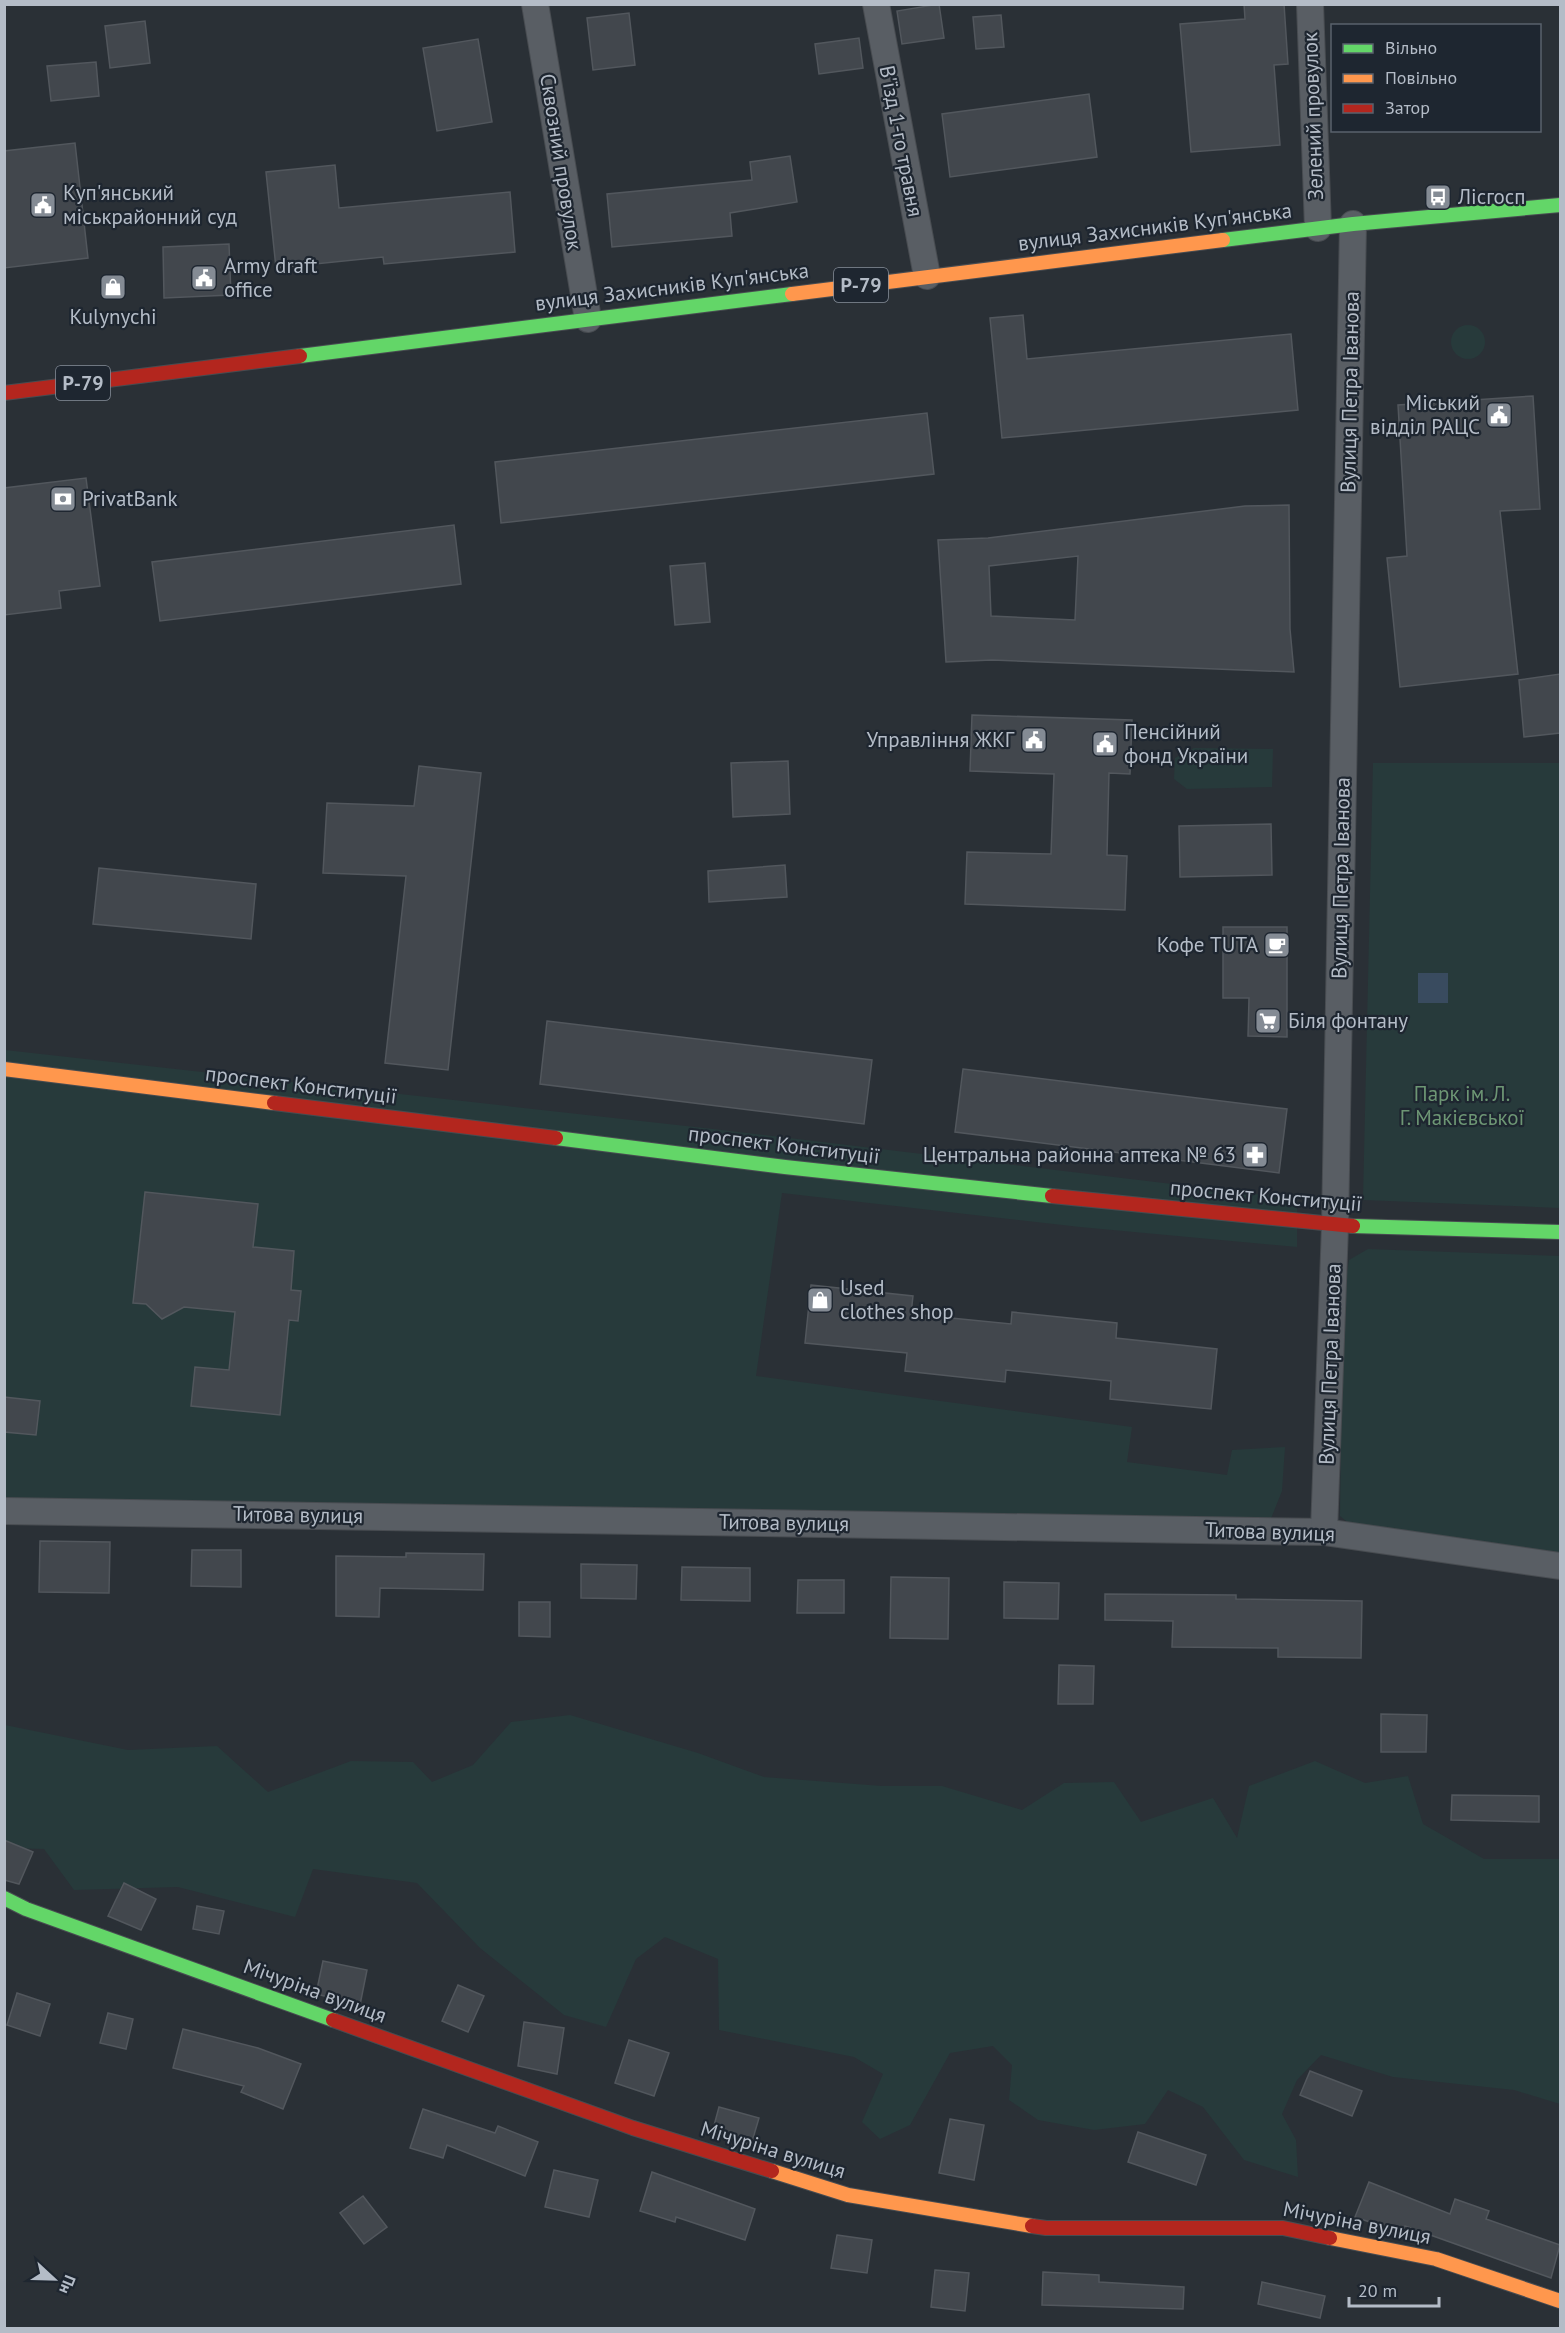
<svg xmlns="http://www.w3.org/2000/svg" width="1565" height="2333" font-family="'PT Sans',sans-serif">
<rect width="100%" height="100%" fill="#2a3036"/>
<!-- green -->
<g fill="#273a3b">
<circle cx="1468" cy="342" r="17"/>
<path d="M 1194,748 L 1273,749 L 1272,787 L 1187,789 L 1174,779 L 1175,758 Z"/>
<path d="M 1373,763 L 1560,763 L 1560,1208 L 1363,1200 Z"/>
<path d="M 5,1050 L 713,1129 L 1297,1199 L 1297,1247 L 1080,1227 L 782,1193 L 756,1376 L 1132,1427 L 1127,1462 L 1227,1475 L 1232,1450 L 1285,1447 L 1282,1491 L 1266,1531 L 5,1511 Z"/>
<path d="M 1368,1249 L 1560,1256 L 1560,1565 L 1366,1538 L 1340,1516 L 1343,1298 L 1349,1260 Z"/>
<path d="M 570,1715 L 698,1753 L 764,1777 L 882,1786 L 942,1786 L 1022,1810 L 1064,1783 L 1114,1782 L 1141,1822 L 1213,1798 L 1237,1838 L 1249,1786 L 1315,1761 L 1365,1783 L 1408,1776 L 1423,1824 L 1484,1859 L 1560,1859 L 1560,2104 L 1514,2090 L 1393,2077 L 1321,2055 L 1297,2080 L 1282,2114 L 1296,2140 L 1298,2177 L 1244,2160 L 1203,2107 L 1168,2090 L 1145,2124 L 1094,2130 L 1038,2120 L 1009,2100 L 1012,2065 L 993,2046 L 950,2053 L 910,2125 L 880,2139 L 862,2122 L 883,2074 L 854,2057 L 719,2030 L 718,1959 L 665,1937 L 636,1959 L 606,2027 L 564,2015 L 480,1948 L 417,1883 L 313,1869 L 295,1917 L 178,1887 L 74,1890 L 44,1849 L 5,1848 L 5,1725 L 128,1750 L 217,1746 L 268,1792 L 351,1761 L 413,1762 L 432,1782 L 473,1765 L 511,1722 Z"/>
</g>
<!-- water -->
<rect fill="#394b5f" x="1418" y="973" width="30" height="30"/>
<!-- building -->
<g fill="#42474d" stroke="#52575d" stroke-width="1.5" fill-rule="evenodd">
<path d="M 939,4 L 944,38 L 902,44 L 897,11 Z"/>
<path d="M 1244,4 L 1284,4 L 1288,64 L 1274,65 L 1280,145 L 1191,152 L 1180,24 L 1245,19 Z"/>
<path d="M 629,13 L 635,65 L 593,70 L 587,18 Z"/>
<path d="M 1001,15 L 1004,47 L 976,49 L 973,17 Z"/>
<path d="M 145,21 L 150,63 L 110,68 L 105,26 Z"/>
<path d="M 859,38 L 863,68 L 819,74 L 815,44 Z"/>
<path d="M 478,39 L 492,122 L 437,131 L 423,48 Z"/>
<path d="M 96,62 L 99,96 L 51,101 L 47,66 Z"/>
<path d="M 1089,94 L 1097,157 L 950,177 L 942,114 Z"/>
<path d="M 75,143 L 88,258 L 4,268 L 4,151 Z"/>
<path d="M 790,156 L 797,202 L 730,213 L 732,236 L 612,247 L 607,194 L 752,180 L 750,162 Z"/>
<path d="M 335,165 L 339,208 L 510,192 L 515,252 L 384,264 L 383,257 L 276,268 L 266,172 Z"/>
<path d="M 229,244 L 231,295 L 164,298 L 163,247 Z"/>
<path d="M 1023,315 L 1027,359 L 1291,334 L 1298,410 L 1002,438 L 990,318 Z"/>
<path d="M 1533,396 L 1540,509 L 1500,511 L 1518,674 L 1400,687 L 1387,558 L 1407,556 L 1398,405 Z"/>
<path d="M 927,413 L 934,474 L 501,523 L 495,462 Z"/>
<path d="M 86,478 L 100,586 L 59,591 L 61,608 L 4,615 L 4,488 Z"/>
<path d="M 1289,505 L 1290,629 L 1294,672 L 992,660 L 946,662 L 938,540 L 988,538 L 1245,506 ZM 1078,556 L 1075,620 L 991,616 L 989,566 Z"/>
<path d="M 454,525 L 461,584 L 160,621 L 152,562 Z"/>
<path d="M 705,563 L 710,622 L 675,625 L 670,566 Z"/>
<path d="M 1560,674 L 1560,733 L 1524,737 L 1519,680 Z"/>
<path d="M 972,715 L 1132,720 L 1130,774 L 1109,773 L 1107,855 L 1127,856 L 1125,910 L 965,904 L 967,852 L 1051,854 L 1054,774 L 970,771 Z"/>
<path d="M 788,761 L 790,814 L 733,817 L 731,763 Z"/>
<path d="M 419,766 L 481,773 L 448,1070 L 385,1063 L 406,876 L 323,873 L 327,803 L 414,806 Z"/>
<path d="M 1271,824 L 1272,875 L 1180,877 L 1179,826 Z"/>
<path d="M 785,865 L 787,897 L 709,902 L 708,871 Z"/>
<path d="M 99,868 L 256,884 L 251,939 L 93,924 Z"/>
<path d="M 1223,927 L 1287,927 L 1287,1037 L 1248,1036 L 1249,998 L 1223,998 Z"/>
<path d="M 547,1021 L 872,1060 L 864,1124 L 540,1084 Z"/>
<path d="M 963,1069 L 1287,1109 L 1279,1173 L 955,1132 Z"/>
<path d="M 145,1192 L 258,1204 L 253,1247 L 294,1251 L 291,1290 L 301,1291 L 298,1321 L 289,1320 L 280,1415 L 191,1406 L 195,1367 L 229,1370 L 235,1312 L 184,1307 L 162,1319 L 146,1304 L 133,1303 Z"/>
<path d="M 811,1285 L 913,1296 L 911,1314 L 1011,1324 L 1012,1312 L 1117,1323 L 1116,1338 L 1217,1349 L 1211,1409 L 1110,1399 L 1111,1381 L 1006,1370 L 1005,1382 L 905,1371 L 907,1353 L 805,1343 Z"/>
<path d="M 4,1397 L 40,1401 L 36,1435 L 4,1432 Z"/>
<path d="M 40,1541 L 110,1542 L 109,1593 L 39,1592 Z"/>
<path d="M 192,1550 L 241,1550 L 241,1587 L 191,1586 Z"/>
<path d="M 406,1553 L 484,1554 L 483,1590 L 380,1588 L 379,1617 L 336,1616 L 336,1556 L 406,1557 Z"/>
<path d="M 581,1564 L 637,1565 L 636,1599 L 581,1598 Z"/>
<path d="M 682,1567 L 750,1568 L 750,1601 L 681,1600 Z"/>
<path d="M 891,1577 L 949,1578 L 948,1639 L 890,1638 Z"/>
<path d="M 798,1580 L 844,1580 L 844,1613 L 797,1613 Z"/>
<path d="M 1004,1582 L 1059,1583 L 1058,1619 L 1004,1618 Z"/>
<path d="M 1105,1594 L 1236,1595 L 1236,1599 L 1362,1601 L 1361,1658 L 1278,1657 L 1278,1648 L 1172,1647 L 1173,1621 L 1105,1620 Z"/>
<path d="M 519,1602 L 550,1602 L 550,1637 L 519,1636 Z"/>
<path d="M 1059,1665 L 1094,1666 L 1093,1704 L 1058,1704 Z"/>
<path d="M 1381,1714 L 1427,1715 L 1426,1752 L 1381,1752 Z"/>
<path d="M 1452,1795 L 1539,1796 L 1539,1822 L 1451,1820 Z"/>
<path d="M 4,1840 L 33,1852 L 19,1884 L 4,1880 Z"/>
<path d="M 124,1883 L 156,1899 L 141,1930 L 108,1916 Z"/>
<path d="M 197,1906 L 224,1911 L 219,1934 L 193,1929 Z"/>
<path d="M 323,1961 L 367,1970 L 360,2005 L 316,1994 Z"/>
<path d="M 458,1985 L 484,1996 L 468,2032 L 442,2021 Z"/>
<path d="M 17,1993 L 50,2004 L 40,2036 L 7,2025 Z"/>
<path d="M 108,2013 L 133,2019 L 126,2049 L 100,2043 Z"/>
<path d="M 524,2022 L 564,2028 L 557,2074 L 518,2066 Z"/>
<path d="M 183,2029 L 258,2048 L 301,2064 L 283,2109 L 241,2092 L 244,2086 L 173,2068 Z"/>
<path d="M 629,2040 L 669,2053 L 654,2096 L 615,2083 Z"/>
<path d="M 1310,2071 L 1362,2091 L 1352,2116 L 1300,2095 Z"/>
<path d="M 719,2107 L 759,2118 L 751,2145 L 712,2133 Z"/>
<path d="M 423,2109 L 495,2133 L 498,2126 L 538,2142 L 525,2176 L 447,2145 L 443,2158 L 410,2148 Z"/>
<path d="M 950,2119 L 984,2125 L 974,2180 L 939,2173 Z"/>
<path d="M 1138,2132 L 1206,2155 L 1196,2185 L 1128,2162 Z"/>
<path d="M 554,2170 L 598,2180 L 589,2217 L 545,2207 Z"/>
<path d="M 652,2172 L 755,2209 L 745,2240 L 676,2217 L 675,2222 L 640,2211 Z"/>
<path d="M 1369,2182 L 1450,2214 L 1455,2199 L 1489,2211 L 1486,2219 L 1560,2245 L 1551,2278 L 1405,2226 L 1402,2233 L 1355,2217 Z"/>
<path d="M 363,2196 L 387,2227 L 364,2244 L 340,2213 Z"/>
<path d="M 837,2235 L 872,2240 L 867,2273 L 831,2268 Z"/>
<path d="M 935,2270 L 969,2273 L 965,2311 L 931,2307 Z"/>
<path d="M 1043,2272 L 1099,2275 L 1099,2282 L 1184,2287 L 1183,2309 L 1042,2305 Z"/>
<path d="M 1262,2282 L 1325,2296 L 1320,2318 L 1258,2304 Z"/>
</g>
<g fill="none" stroke-linecap="round" stroke-linejoin="round">
<defs>
<g id="street">
<path d="M 535,4 L 588,319"/>
<path d="M 876,4 L 927,276"/>
<path d="M 1310,4 L 1318,228"/>
<path d="M 4,1511 L 1324,1532 L 1560,1566"/>
<path d="M 1324,1532 L 1335,1226 L 1353,224"/>
</g>
<g id="fast">
<path d="M 1223,240 L 1353,224 L 1560,205"/>
<path d="M 300,356 L 792,294"/>
<path d="M 556,1138 L 785,1167 L 1052,1196"/>
<path d="M 1353,1226 L 1560,1232"/>
<path d="M 4,1898 L 26,1909 L 333,2020"/>
</g>
<g id="slow">
<path d="M 792,294 L 1223,240"/>
<path d="M 4,1069 L 274,1103"/>
<path d="M 772,2171 L 848,2195 L 1032,2226"/>
<path d="M 1330,2238 L 1436,2259 L 1560,2301"/>
</g>
<g id="jam">
<path d="M 4,393 L 300,356"/>
<path d="M 274,1103 L 556,1138"/>
<path d="M 1052,1196 L 1353,1226"/>
<path d="M 333,2020 L 633,2128 L 772,2171"/>
<path d="M 1032,2226 L 1046,2228 L 1283,2228 L 1330,2238"/>
</g>
</defs>
<!-- street casing -->
<use href="#street" stroke="#484c51" stroke-width="28"/>
<!-- fast casing -->
<use href="#fast" stroke="#484c51" stroke-width="16"/>
<!-- slow casing -->
<use href="#slow" stroke="#484c51" stroke-width="16"/>
<!-- jam casing -->
<use href="#jam" stroke="#484c51" stroke-width="16"/>
<!-- street -->
<use href="#street" stroke="#595e64" stroke-width="26"/>
<!-- fast -->
<use href="#fast" stroke="#63d668" stroke-width="14"/>
<!-- slow -->
<use href="#slow" stroke="#ff974d" stroke-width="14"/>
<!-- jam -->
<use href="#jam" stroke="#b3261e" stroke-width="14"/>
</g>
<!-- icons -->
<defs>
<symbol id="bus-square" viewBox="-11 -11 22 22"><rect x="-9" y="-9" width="18" height="18" rx="4" fill="#848b94" stroke="#1e2630"/><path d="M-5-6H5V4H4V6H2V4H-2V6H-4V4H-5ZM-3.5-4V0h7V-4ZM-3.5 1.2v1.5H-2V1.2ZM2 1.2v1.5H3.5V1.2Z" fill="#fff"/></symbol>
<symbol id="civic-square" viewBox="-11 -11 22 22"><rect x="-9" y="-9" width="18" height="18" rx="4" fill="#848b94" stroke="#1e2630"/><path d="M-.6-6.5H3V-4.5H.6V-3L4-1V1h2V6H-6V1h2V-1L-.6-3ZM-1.2 2.5V6h2.4V2.5Z" fill="#fff"/></symbol>
<symbol id="shop-square" viewBox="-11 -11 22 22"><rect x="-9" y="-9" width="18" height="18" rx="4" fill="#848b94" stroke="#1e2630"/><path d="M-5-2.5h2.3a2.7 3.5 0 0 1 5.4 0H5L5.5 6h-11ZM-1.5-2.5h3a1.5 2.3 0 0 0-3 0Z" fill="#fff"/></symbol>
<symbol id="bank-square" viewBox="-11 -11 22 22"><rect x="-9" y="-9" width="18" height="18" rx="4" fill="#848b94" stroke="#1e2630"/><path d="M-6-4H6V4H-6ZM0-2.3a2.3 2.3 0 1 0 0 4.6a2.3 2.3 0 1 0 0-4.6Z" fill="#fff"/></symbol>
<symbol id="cafe-square" viewBox="-11 -11 22 22"><rect x="-9" y="-9" width="18" height="18" rx="4" fill="#848b94" stroke="#1e2630"/><path d="M-5.5-4.5H6V0H3Q3 3.5 0 3.5H-2.5Q-5.5 3.5-5.5 0ZM3-3.2v2h1.7v-2ZM-6 4.5H4V6H-6Z" fill="#fff"/></symbol>
<symbol id="supermarket-square" viewBox="-11 -11 22 22"><rect x="-9" y="-9" width="18" height="18" rx="4" fill="#848b94" stroke="#1e2630"/><path d="M-6-5.5h2.5l.6 2H6L4.5 2H-2.5L-4.4-4H-6ZM-1.5 3.2a1.3 1.3 0 1 0 .1 0ZM3 3.2a1.3 1.3 0 1 0 .1 0Z" fill="#fff"/></symbol>
<symbol id="pharmacy-square" viewBox="-11 -11 22 22"><rect x="-9" y="-9" width="18" height="18" rx="4" fill="#848b94" stroke="#1e2630"/><path d="M-2-6h4v4h4v4h-4v4h-4v-4h-4v-4h4Z" fill="#fff"/></symbol>
</defs>
<g fill-rule="evenodd">
<use href="#bus-square" x="1423" y="182" width="30" height="30"/>
<use href="#civic-square" x="28" y="190" width="30" height="30"/>
<use href="#civic-square" x="189" y="263" width="30" height="30"/>
<use href="#shop-square" x="98" y="272" width="30" height="30"/>
<use href="#civic-square" x="1484" y="400" width="30" height="30"/>
<use href="#bank-square" x="48" y="484" width="30" height="30"/>
<use href="#civic-square" x="1019" y="725" width="30" height="30"/>
<use href="#civic-square" x="1090" y="729" width="30" height="30"/>
<use href="#cafe-square" x="1262" y="930" width="30" height="30"/>
<use href="#supermarket-square" x="1253" y="1006" width="30" height="30"/>
<use href="#pharmacy-square" x="1240" y="1140" width="30" height="30"/>
<use href="#shop-square" x="805" y="1285" width="30" height="30"/>
</g>
<g text-anchor="middle" stroke-width="4.5" stroke-linejoin="round" paint-order="stroke">
<!-- shield labels -->
<g fill="#1e2630" stroke="#878f9a" stroke-width="1.5">
<rect x="834" y="268" width="54" height="34" rx="4.5"/>
<rect x="56" y="366" width="54" height="34" rx="4.5"/>
</g>
<g font-size="20" font-weight="bold" fill="#b4bcc7">
<text x="861" y="292">Р-79</text>
<text x="83" y="390">Р-79</text>
</g>
<!-- street labels -->
<g font-size="21" fill="#b4bcc7" stroke="#1e2630">
<text transform="translate(1313 116) rotate(-92)" y="7">Зелений провулок</text>
<text transform="translate(901 141) rotate(79)" y="7">В'їзд 1-го травня</text>
<text transform="translate(561 162) rotate(81)" y="7">Сквозний провулок</text>
<text transform="translate(1155 227) rotate(-7)" y="7">вулиця Захисників Куп'янська</text>
<text transform="translate(672 287) rotate(-7)" y="7">вулиця Захисників Куп'янська</text>
<text transform="translate(1350 392) rotate(-89)" y="7">Вулиця Петра Іванова</text>
<text transform="translate(1341 878) rotate(-89)" y="7">Вулиця Петра Іванова</text>
<text transform="translate(301 1085) rotate(7)" y="7">проспект Конституції</text>
<text transform="translate(784 1145) rotate(7)" y="7">проспект Конституції</text>
<text transform="translate(1266 1196) rotate(5)" y="7">проспект Конституції</text>
<text transform="translate(1330 1364) rotate(-88)" y="7">Вулиця Петра Іванова</text>
<text transform="translate(298 1515) rotate(1)" y="7">Титова вулиця</text>
<text transform="translate(784 1523) rotate(1)" y="7">Титова вулиця</text>
<text transform="translate(1270 1532) rotate(2)" y="7">Титова вулиця</text>
<text transform="translate(315 1991) rotate(20)" y="7">Мічуріна вулиця</text>
<text transform="translate(773 2150) rotate(17)" y="7">Мічуріна вулиця</text>
<text transform="translate(1357 2223) rotate(11)" y="7">Мічуріна вулиця</text>
</g>
<!-- poi labels -->
<g font-size="21" fill="#b4bcc7" stroke="#1e2630" text-anchor="start">
<text x="63" y="200">Куп'янський<tspan x="63" dy="24">міськрайонний суд</tspan></text>
<text x="1458" y="204">Лісгосп</text>
<text x="224" y="273">Army draft<tspan x="224" dy="24">office</tspan></text>
<text x="113" y="324" text-anchor="middle">Kulynychi</text>
<text x="1480" y="410" text-anchor="end">Міський<tspan x="1480" dy="24">відділ РАЦС</tspan></text>
<text x="82" y="506">PrivatBank</text>
<text x="1124" y="739">Пенсійний<tspan x="1124" dy="24">фонд України</tspan></text>
<text x="1014" y="747" text-anchor="end">Управління ЖКГ</text>
<text x="1258" y="952" text-anchor="end">Кофе TUTA</text>
<text x="1288" y="1028">Біля фонтану</text>
<text x="1236" y="1162" text-anchor="end">Центральна районна аптека № 63</text>
<text x="840" y="1295">Used<tspan x="840" dy="24">clothes shop</tspan></text>
</g>
<!-- park labels -->
<g font-size="21" fill="#6d9674" stroke="#1e2630">
<text x="1462" y="1101">Парк ім. Л.<tspan x="1462" dy="24">Г. Макієвської</tspan></text>
</g>
</g>
<!-- border -->
<rect width="1565" height="2333" fill="none" stroke="#b4bcc7" stroke-width="12"/>
<!-- legend -->
<rect x="1331" y="24" width="210" height="108" fill="#1e2630" stroke="#5a626c" stroke-width="1.5"/>
<rect x="1343" y="44" width="30" height="9" fill="#63d668" stroke="#5a626c" stroke-width="1.5"/>
<text x="1385" y="54" font-size="18" fill="#b4bcc7">Вільно</text>
<rect x="1343" y="74" width="30" height="9" fill="#ff974d" stroke="#5a626c" stroke-width="1.5"/>
<text x="1385" y="84" font-size="18" fill="#b4bcc7">Повільно</text>
<rect x="1343" y="104" width="30" height="9" fill="#b3261e" stroke="#5a626c" stroke-width="1.5"/>
<text x="1385" y="114" font-size="18" fill="#b4bcc7">Затор</text>
<!-- north arrow -->
<g transform="translate(54 2279) rotate(112)" stroke="#1e2630" stroke-width="4.5" paint-order="stroke">
<path d="M0-4.5L10 22L0 15L-10 22Z" fill="#b4bcc7"/>
<text y="-9" font-size="16" font-weight="bold" text-anchor="middle" fill="#b4bcc7">Пн</text>
</g>
<!-- scale -->
<path d="M1349 2297v9h90v-9" fill="none" stroke="#b4bcc7" stroke-width="3"/>
<text x="1358" y="2297" font-size="18" fill="#b4bcc7" stroke="#1e2630" stroke-width="4.5" paint-order="stroke">20 m</text>
</svg>
